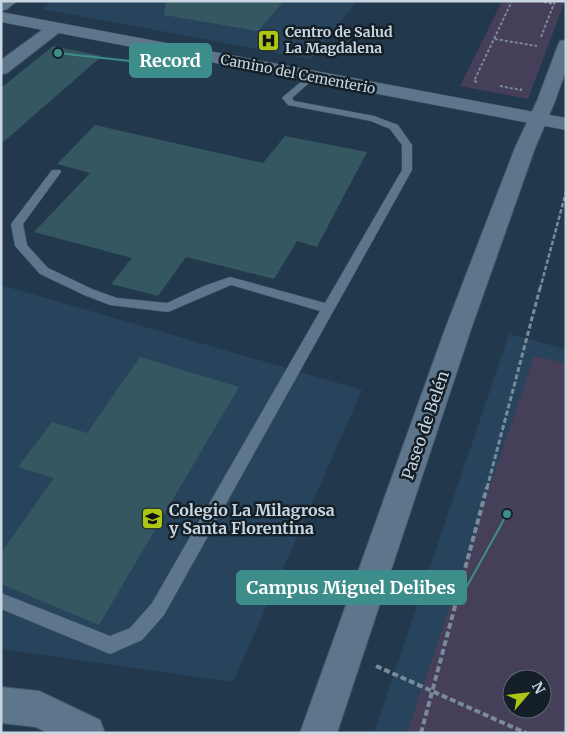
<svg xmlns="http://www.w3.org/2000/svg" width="567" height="734" font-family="Merriweather,serif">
<rect width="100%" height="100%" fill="#22384c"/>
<!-- built -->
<g fill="#27445c" fill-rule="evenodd">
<path d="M 52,1 L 357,1 L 311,59 L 42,9 Z"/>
<path d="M 1,285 L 362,390 L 233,682 L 1,649 Z"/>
<path d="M 509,334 L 566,349 L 566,733 L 374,733 ZM 512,679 L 542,679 L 542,709 L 512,709 Z"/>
</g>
<!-- green -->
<g fill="#453f59" fill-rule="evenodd">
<path d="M 502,1 L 565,1 L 528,99 L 460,86 Z"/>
<path d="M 534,356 L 566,363 L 566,733 L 407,733 ZM 512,679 L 542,679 L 542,709 L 512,709 Z"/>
</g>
<!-- building -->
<g fill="#345762">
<path d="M 166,1 L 284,1 L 258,31 L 164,15 Z"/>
<path d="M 53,46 L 102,56 L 1,144 L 1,88 Z"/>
<path d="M 95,125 L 263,163 L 285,136 L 367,152 L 317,247 L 297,241 L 274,279 L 186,257 L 158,296 L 111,284 L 132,258 L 34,232 L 90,173 L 57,164 Z"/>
<path d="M 140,357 L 239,387 L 99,625 L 1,584 L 1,553 L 54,478 L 18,467 L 52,422 L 87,433 Z"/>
</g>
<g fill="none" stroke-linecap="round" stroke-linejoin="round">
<defs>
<path id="service" d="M 312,73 L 317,76 L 292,98 L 294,101 L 374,116 L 398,125 L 412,145 L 412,170 L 164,615 L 142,640 L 110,654 L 1,609 L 1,593 L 110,636 L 130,628 L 152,603 L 320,311 L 231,285 L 168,312 L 110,305 L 84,295 L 40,274 L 15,246 L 11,224 L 52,170 L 60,170 L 61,172 L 23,224 L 27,245 L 48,268 L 92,289 L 117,298 L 167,303 L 204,286 L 230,277 L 325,303 L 402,170 L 402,145 L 390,129 L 371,121 L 288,105 L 282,98 L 284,96 Z"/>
<g id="minor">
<path d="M 1,1 L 17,1 L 7,9 L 1,11 Z"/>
<path d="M 55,23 L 61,25 L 63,28 L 61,31 L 7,73 L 1,74 L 1,60 L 49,25 Z"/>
<path d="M 566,40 L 566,70 L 555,101 L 535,148 L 470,332 L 337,733 L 300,733 L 444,332 L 515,148 L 537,101 L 558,45 L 560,41 Z"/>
<path d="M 1,687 L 39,691 L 100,720 L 105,733 L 48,733 L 36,727 L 1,723 Z"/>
</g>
<path id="secondary" d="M 1,12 L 566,118 L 566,130 L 1,22 Z"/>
</defs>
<!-- service casing -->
<use href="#service" stroke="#425666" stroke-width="1"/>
<!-- minor casing -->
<use href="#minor" stroke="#425666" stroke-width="2"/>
<!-- secondary casing -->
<use href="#secondary" stroke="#425666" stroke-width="1"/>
<!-- path-far3 -->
<g stroke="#798a9a" stroke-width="2" stroke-dasharray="3 2" stroke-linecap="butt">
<path d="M 539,1 L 554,4"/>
<path d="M 541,37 L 555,1"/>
<path d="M 495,39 L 537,46"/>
<path d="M 477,82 L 474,81 L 512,1"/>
<path d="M 500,86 L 521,90 L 522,87"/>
</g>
<!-- path-far2 -->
<path stroke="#798a9a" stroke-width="2.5" stroke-dasharray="4.5 2" stroke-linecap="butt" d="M 540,289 L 566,192"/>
<!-- path-far1 -->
<path stroke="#798a9a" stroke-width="3" stroke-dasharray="5 2.5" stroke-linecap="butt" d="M 487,488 L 540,288"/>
<!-- path -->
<g stroke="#798a9a" stroke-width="4" stroke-dasharray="6 3" stroke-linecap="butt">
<path d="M 376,666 L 526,733"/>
<path d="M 421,733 L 487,487"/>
</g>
<!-- service -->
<use href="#service" fill="#5d768c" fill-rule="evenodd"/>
<!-- minor -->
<use href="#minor" fill="#5d768c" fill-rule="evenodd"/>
<!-- secondary -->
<use href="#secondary" fill="#5d768c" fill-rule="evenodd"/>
</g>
<!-- icons -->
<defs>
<symbol id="hospital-square" viewBox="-11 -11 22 22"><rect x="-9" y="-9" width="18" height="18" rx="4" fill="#acc613" stroke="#151f27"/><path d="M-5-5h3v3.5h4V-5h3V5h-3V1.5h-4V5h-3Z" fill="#111"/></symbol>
<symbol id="school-square" viewBox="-11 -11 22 22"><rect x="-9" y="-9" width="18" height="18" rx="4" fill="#acc613" stroke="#151f27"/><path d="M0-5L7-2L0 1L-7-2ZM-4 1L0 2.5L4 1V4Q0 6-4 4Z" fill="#111"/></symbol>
</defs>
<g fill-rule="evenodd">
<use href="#hospital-square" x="256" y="28" width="25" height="25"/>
<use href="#school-square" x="140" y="506" width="25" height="25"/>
</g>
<g text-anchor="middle" stroke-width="5" stroke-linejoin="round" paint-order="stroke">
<!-- far-poi labels -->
<g font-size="14" font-weight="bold" fill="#c8d6e2" stroke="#151f27" text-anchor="start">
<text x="285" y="37">Centro de Salud<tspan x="285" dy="16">La Magdalena</tspan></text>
</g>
<!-- far-street labels -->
<g font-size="14" fill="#c8d6e2" stroke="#151f27">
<text transform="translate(298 74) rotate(11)" y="5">Camino del Cementerio</text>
</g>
<!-- street labels -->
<g font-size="16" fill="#c8d6e2" stroke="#151f27">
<text transform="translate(425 425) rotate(-71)" y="6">Paseo de Belén</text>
</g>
<!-- poi labels -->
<g font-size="16" font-weight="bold" fill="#c8d6e2" stroke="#151f27" text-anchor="start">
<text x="169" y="516">Colegio La Milagrosa<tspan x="169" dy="18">y Santa Florentina</tspan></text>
</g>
</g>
<!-- callouts -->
<path fill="none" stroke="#3d8e8b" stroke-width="2" d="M58 53L130 61M507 514L466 588"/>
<g fill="#3d8e8b" stroke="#151f27" stroke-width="2">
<circle cx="58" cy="53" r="5"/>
<circle cx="507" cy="514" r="5"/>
</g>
<g fill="#3d8e8b" stroke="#3d8e8b" stroke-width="2">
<rect x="130" y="44" width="81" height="33" rx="5"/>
<rect x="237" y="571" width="229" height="33" rx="5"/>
</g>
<g font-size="18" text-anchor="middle" font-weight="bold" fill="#fff">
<text x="170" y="67">Record</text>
<text x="351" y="594">Campus Miguel Delibes</text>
</g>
<!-- border -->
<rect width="567" height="734" fill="none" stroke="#c8d6e2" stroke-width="5"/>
<!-- north arrow -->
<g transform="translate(527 694) rotate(62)"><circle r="24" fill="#151f27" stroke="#5d6872"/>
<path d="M0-4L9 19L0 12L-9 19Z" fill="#acc613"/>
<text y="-8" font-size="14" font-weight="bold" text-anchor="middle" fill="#c8d6e2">N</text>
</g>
</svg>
